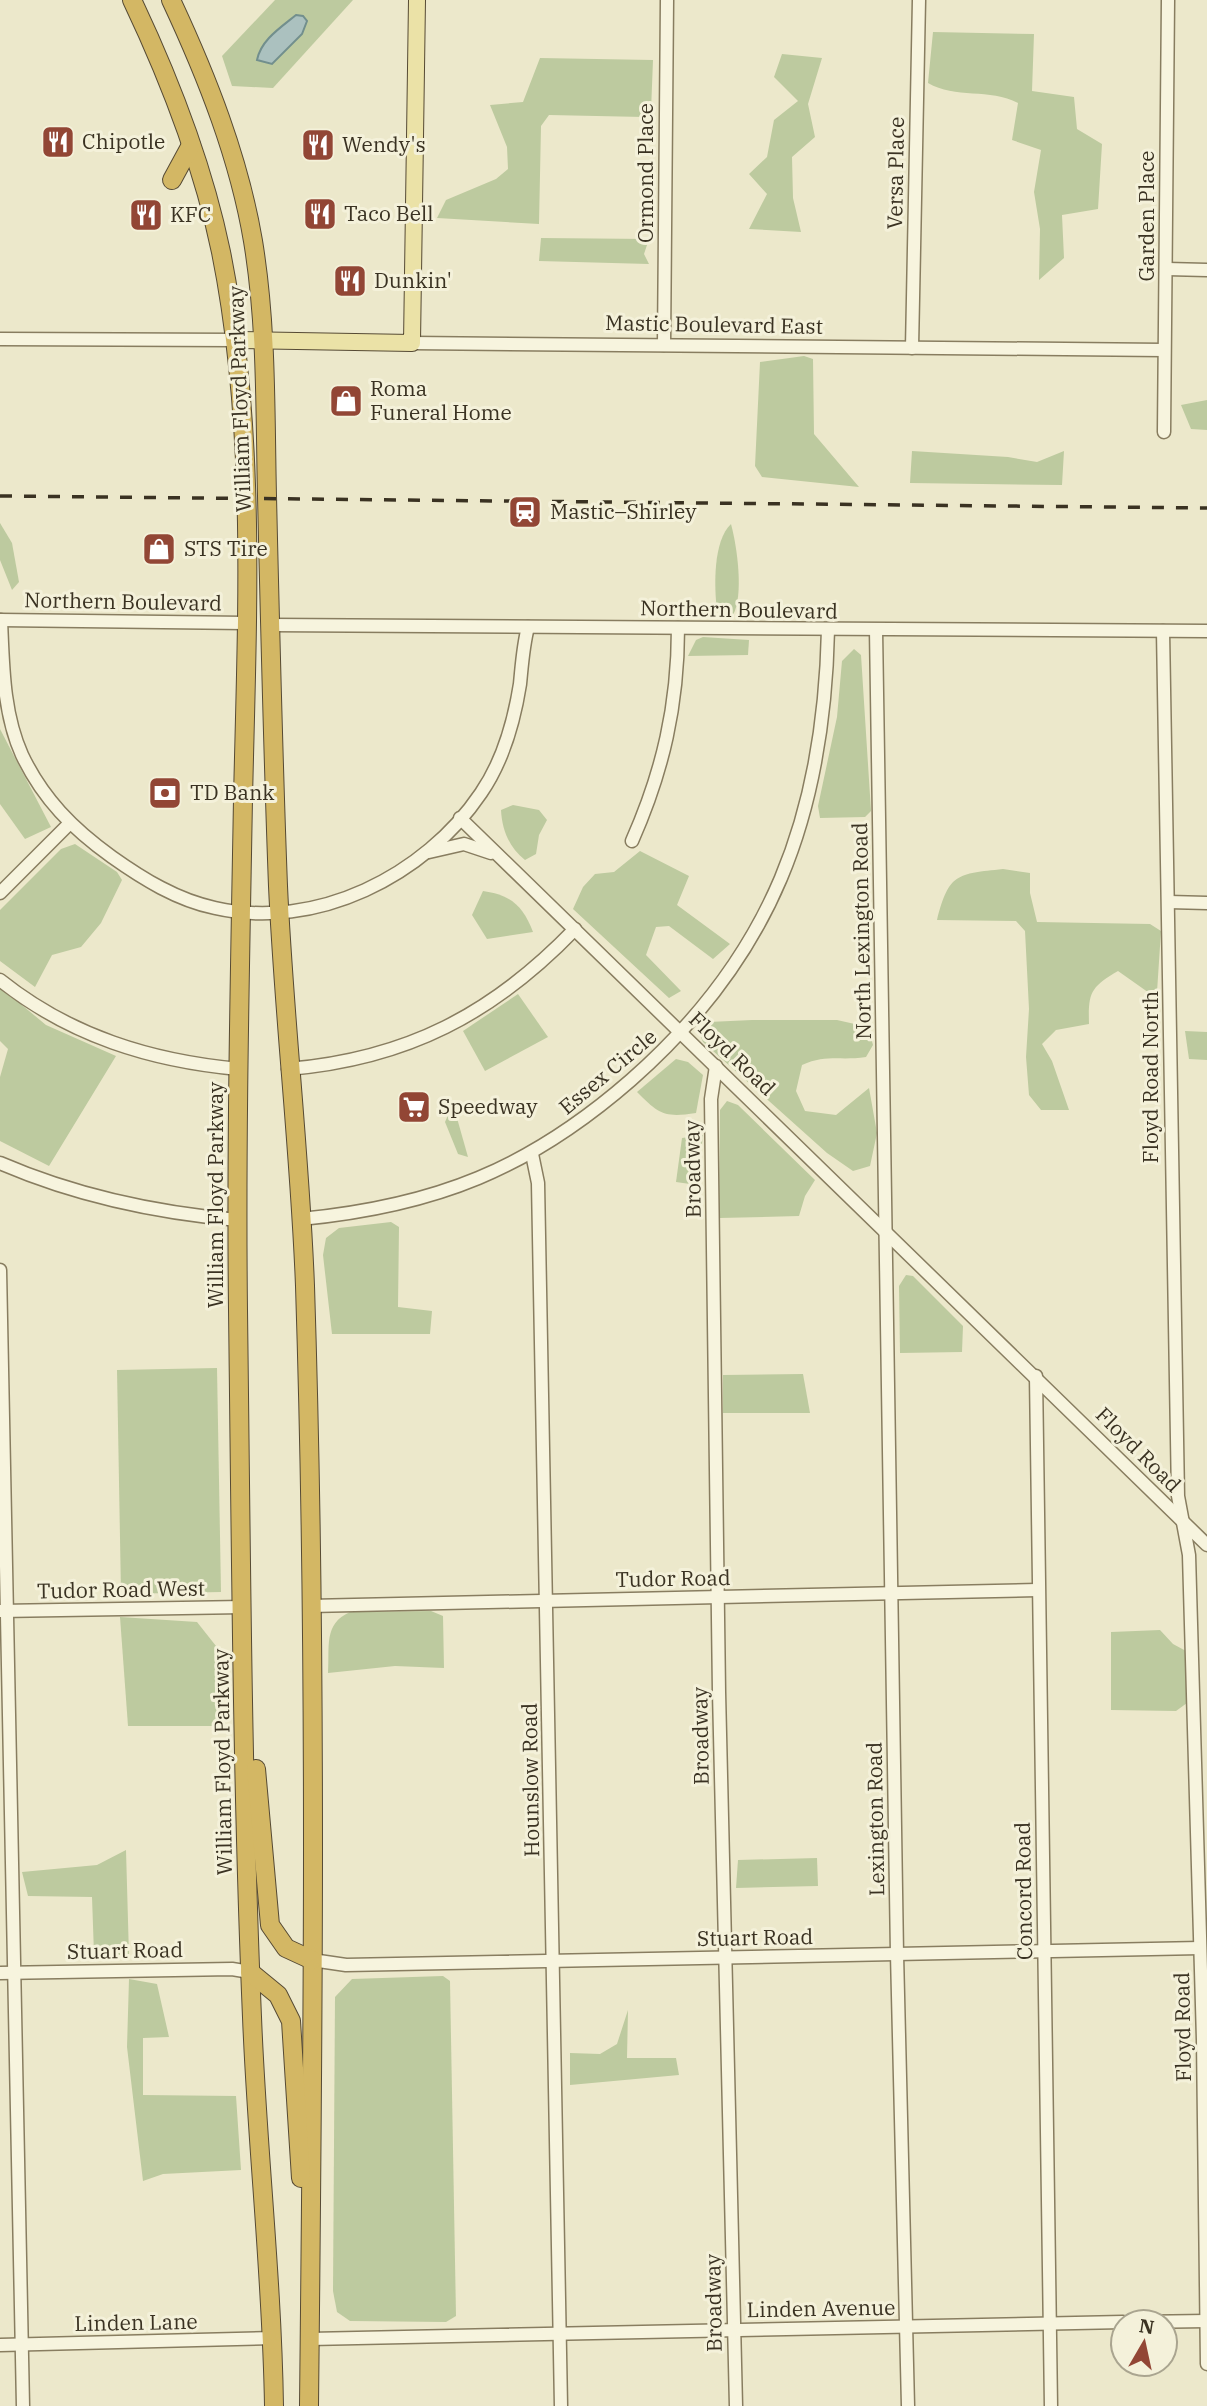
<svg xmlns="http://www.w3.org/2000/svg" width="1207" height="2406" font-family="'IBM Plex Serif',serif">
<rect width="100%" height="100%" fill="#ece8cb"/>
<!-- green -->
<g fill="#bdca9f">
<path d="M 275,0 L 353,0 L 273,88 L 232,86 L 222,56 Z"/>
<path d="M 933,32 L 1034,34 L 1032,91 L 1074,97 L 1077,129 L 1102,144 L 1098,209 L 1062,215 L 1064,258 L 1039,280 L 1040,229 L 1034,192 L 1041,150 L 1012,140 L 1018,103 C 990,88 955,99 928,83 Z"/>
<path d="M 782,54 L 822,58 L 808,104 L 815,137 L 792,157 L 793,198 L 801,232 L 749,229 L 767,194 L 749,174 L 767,157 L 774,120 L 798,101 L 774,77 Z"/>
<path d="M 540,58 L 653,60 L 651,111 L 644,117 L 549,115 L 541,126 L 539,224 L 437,218 L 446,200 L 496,179 L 508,169 L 507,147 L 490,105 L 523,102 Z"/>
<path d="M 541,238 L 649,239 L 644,254 L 649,264 L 539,261 Z"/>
<path d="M 804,356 L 813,359 L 814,434 L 859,487 L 762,477 L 755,466 L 760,362 Z"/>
<path d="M 1207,400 L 1207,430 L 1191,429 L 1181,405 Z"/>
<path d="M 912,451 L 1008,457 L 1037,462 L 1064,451 L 1062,485 L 910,483 Z"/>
<path d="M 0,523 L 12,543 L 19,582 L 12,590 L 0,560 Z"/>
<path d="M 731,524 C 737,546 744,595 733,615 L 717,611 C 714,586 713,541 731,524 Z"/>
<path d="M 703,637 L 749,640 L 748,655 L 688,656 L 696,640 Z"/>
<path d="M 854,649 L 861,655 L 871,811 L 865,817 L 820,818 L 818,806 L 837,717 L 842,661 Z"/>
<path d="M 0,729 L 51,827 L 25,839 L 0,804 Z"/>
<path d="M 513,805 L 539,810 L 547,820 L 539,835 L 536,854 L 525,860 C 509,847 502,830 501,810 Z"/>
<path d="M 75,844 L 117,872 L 122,880 L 101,923 L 81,947 L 52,955 L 35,987 L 0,961 L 0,910 L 61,849 Z"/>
<path d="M 640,851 L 689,876 L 677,905 L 730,944 L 713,959 L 669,926 L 656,927 L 646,955 L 681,991 L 669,998 L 573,909 L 583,887 L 595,874 L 614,872 Z"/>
<path d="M 1003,869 L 1030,873 L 1030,893 L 1037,922 L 1150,924 L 1161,931 L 1157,992 L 1152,995 L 1118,971 C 1091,987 1088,992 1089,1024 L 1056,1030 L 1042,1044 L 1052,1061 L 1069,1110 L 1041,1110 L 1029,1095 L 1026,1057 L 1029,1009 L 1025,931 L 1016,921 L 937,920 C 949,873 957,874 1003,869 Z"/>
<path d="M 483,891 C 511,895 523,906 533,932 L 487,939 L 472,915 Z"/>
<path d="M 0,987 L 46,1025 L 116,1056 L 49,1166 L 0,1141 L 0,1077 L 8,1049 L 0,1041 Z"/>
<path d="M 518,994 L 548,1037 L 485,1071 L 463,1031 Z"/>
<path d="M 752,1020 L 837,1020 L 868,1027 L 873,1045 L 866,1057 C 840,1061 827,1054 802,1065 L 796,1091 L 805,1111 L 836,1115 L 869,1088 L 877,1133 L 870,1166 L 853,1171 L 827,1153 L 703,1042 L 700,1035 L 709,1022 Z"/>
<path d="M 1185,1031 L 1207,1032 L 1207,1060 L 1189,1059 Z"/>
<path d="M 676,1059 L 688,1062 L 703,1075 L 696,1113 C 664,1118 659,1114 637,1092 Z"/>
<path d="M 727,1101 L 738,1105 L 815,1180 L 805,1196 L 799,1216 L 719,1218 L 720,1110 Z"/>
<path d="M 453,1104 L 468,1157 L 458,1154 L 445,1122 Z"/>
<path d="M 703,1135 L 697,1185 L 676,1182 L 682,1138 Z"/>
<path d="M 391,1222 L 399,1227 L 398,1307 L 432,1311 L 430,1334 L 332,1334 L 323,1255 L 326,1238 L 339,1228 Z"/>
<path d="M 906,1275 L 913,1276 L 963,1326 L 962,1352 L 900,1353 L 899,1286 Z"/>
<path d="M 217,1368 L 221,1592 L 121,1594 L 117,1370 Z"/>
<path d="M 803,1374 L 810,1413 L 723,1413 L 723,1375 Z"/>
<path d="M 431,1611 L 443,1616 L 444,1668 L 395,1666 L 328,1673 C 330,1647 323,1624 350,1612 Z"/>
<path d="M 120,1617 L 197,1622 L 216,1646 L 219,1726 L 128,1726 Z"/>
<path d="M 1160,1630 L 1173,1644 L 1186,1651 L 1187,1703 L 1176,1711 L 1111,1710 L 1111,1632 Z"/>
<path d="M 126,1850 L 129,1956 L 94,1954 L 92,1897 L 28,1896 L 22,1872 L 97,1865 Z"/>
<path d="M 817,1858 L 818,1886 L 736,1888 L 738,1860 Z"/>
<path d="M 443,1976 L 450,1981 L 456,2316 L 446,2322 L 350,2321 L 337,2312 L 333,2291 L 335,1997 L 352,1979 Z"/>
<path d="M 129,1979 L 157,1984 L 169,2037 L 143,2038 L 143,2095 L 236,2096 L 241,2170 L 163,2174 L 143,2181 L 127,2047 Z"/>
<path d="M 628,2010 L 627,2058 L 676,2058 L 679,2075 L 570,2085 L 570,2053 L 600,2054 L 617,2044 Z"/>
</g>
<!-- water -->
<path fill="#abc1bf" stroke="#728f8d" stroke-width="2" d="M 296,15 L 303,16 L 307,21 L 302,34 L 272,64 L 257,60 C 261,40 280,28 296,15 Z"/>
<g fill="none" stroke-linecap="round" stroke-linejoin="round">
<defs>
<g id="minor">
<path d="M 1167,269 L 1207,270"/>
<path d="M 0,339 L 236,340"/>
<path d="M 412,343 L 1164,350"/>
<path d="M 664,345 L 667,0"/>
<path d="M 912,348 L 919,0"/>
<path d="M 1164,432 L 1168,0"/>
<path d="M 0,620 L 245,623"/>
<path d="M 1,620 C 3,665 3,713 22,755 C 43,799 73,829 112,857 C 143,879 177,900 215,908 C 316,931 425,876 481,793 C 503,761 514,722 520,684 C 522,664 523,646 528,627"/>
<path d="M 271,625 L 1207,631"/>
<path d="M 876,630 L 897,1954 L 908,2406"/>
<path d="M 1163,631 L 1178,1496 L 1189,1555 L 1203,2040 L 1207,2364"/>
<path d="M 460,818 L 1207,1545"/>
<path d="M 632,841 C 663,771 678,705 678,628"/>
<path d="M 429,852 L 464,844 L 491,853"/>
<path d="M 0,893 L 69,824"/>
<path d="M 1169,902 L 1207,903"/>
<path d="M 0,980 C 70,1036 151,1061 239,1069"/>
<path d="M 716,1066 L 711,1099 L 719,1692 L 736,2406"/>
<path d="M 288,1069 C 407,1059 493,1014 575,929"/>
<path d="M 532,1154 L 538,1183 L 561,2406"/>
<path d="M 0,1163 C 74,1195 158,1213 238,1220"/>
<path d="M 301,1219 C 436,1206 529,1169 631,1080 C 772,956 824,816 828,630"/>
<path d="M 0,1270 L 23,2406"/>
<path d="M 1036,1376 L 1051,2406"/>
<path d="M 310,1606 L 1037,1590"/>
<path d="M 0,1611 L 243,1607"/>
<path d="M 312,1960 L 346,1965 L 1200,1948"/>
<path d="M 0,1973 L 232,1969 L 250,1972"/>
<path d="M 1137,2322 L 1207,2321"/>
<path d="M 310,2339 L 1123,2322"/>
<path d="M 0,2345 L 273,2338"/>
</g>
<path id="major" d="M 236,340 L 412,343 L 417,0"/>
<g id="highway">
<path d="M 132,0 C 170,80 203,165 221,252 C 257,431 247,617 243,799 C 240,969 236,1140 238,1310 C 241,1546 242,1782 252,2017 C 257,2147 272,2276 274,2406"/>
<path d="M 171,0 C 207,77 239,158 253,241 C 267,326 265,411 267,496 C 270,626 273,756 278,886 C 284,1019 300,1153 305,1286 C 317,1659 313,2033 309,2406"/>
<path d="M 172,180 L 191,145"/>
<path d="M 256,1769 L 270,1925 L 286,1948 L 312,1960"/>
<path d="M 250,1972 L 278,1995 L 291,2021 L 301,2178"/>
</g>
</defs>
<!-- minor casing -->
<use href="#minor" stroke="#887d60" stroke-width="15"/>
<!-- major casing -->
<use href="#major" stroke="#564a34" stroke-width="18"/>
<!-- highway casing -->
<use href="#highway" stroke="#564a34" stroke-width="20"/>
<!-- minor -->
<use href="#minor" stroke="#f7f4de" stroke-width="12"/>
<!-- major -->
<use href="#major" stroke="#ebe2a7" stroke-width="16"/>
<!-- highway -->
<use href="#highway" stroke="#d3b764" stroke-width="18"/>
<!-- rail -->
<path stroke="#3a3222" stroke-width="3.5" stroke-dasharray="12 12" stroke-linecap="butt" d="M 0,496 L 1207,508"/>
</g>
<!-- icons -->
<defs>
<symbol id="restaurant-square" viewBox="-11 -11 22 22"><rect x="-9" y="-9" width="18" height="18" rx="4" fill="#924635" stroke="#f4f1da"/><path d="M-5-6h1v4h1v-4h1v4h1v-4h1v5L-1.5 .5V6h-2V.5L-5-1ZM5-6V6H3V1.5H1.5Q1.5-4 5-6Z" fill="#fff"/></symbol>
<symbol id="shop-square" viewBox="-11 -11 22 22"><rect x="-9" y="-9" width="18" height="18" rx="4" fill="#924635" stroke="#f4f1da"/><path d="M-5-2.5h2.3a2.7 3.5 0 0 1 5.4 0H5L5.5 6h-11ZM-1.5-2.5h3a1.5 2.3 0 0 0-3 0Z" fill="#fff"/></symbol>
<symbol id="station-square" viewBox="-11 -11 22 22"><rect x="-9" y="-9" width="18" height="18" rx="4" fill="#924635" stroke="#f4f1da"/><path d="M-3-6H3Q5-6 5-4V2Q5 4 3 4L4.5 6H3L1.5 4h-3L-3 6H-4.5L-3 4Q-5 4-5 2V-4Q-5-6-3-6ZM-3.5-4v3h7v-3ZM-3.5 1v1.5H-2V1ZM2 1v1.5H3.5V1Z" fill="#fff"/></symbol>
<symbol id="bank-square" viewBox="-11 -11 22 22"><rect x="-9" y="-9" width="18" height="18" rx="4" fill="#924635" stroke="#f4f1da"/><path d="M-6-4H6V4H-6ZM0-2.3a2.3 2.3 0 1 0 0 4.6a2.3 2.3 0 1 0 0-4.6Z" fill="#fff"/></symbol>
<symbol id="supermarket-square" viewBox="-11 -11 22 22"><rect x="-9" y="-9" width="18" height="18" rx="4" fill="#924635" stroke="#f4f1da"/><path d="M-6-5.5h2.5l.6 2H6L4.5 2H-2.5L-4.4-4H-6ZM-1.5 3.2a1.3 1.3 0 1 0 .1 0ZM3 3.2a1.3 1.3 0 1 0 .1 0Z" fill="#fff"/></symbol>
</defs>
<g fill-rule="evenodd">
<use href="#restaurant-square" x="39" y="123" width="38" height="38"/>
<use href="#restaurant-square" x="299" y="126" width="38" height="38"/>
<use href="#restaurant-square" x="301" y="195" width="38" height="38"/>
<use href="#restaurant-square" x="127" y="196" width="38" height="38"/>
<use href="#restaurant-square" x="331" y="262" width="38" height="38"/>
<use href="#shop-square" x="327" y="382" width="38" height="38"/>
<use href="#station-square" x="506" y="493" width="38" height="38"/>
<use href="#shop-square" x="140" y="530" width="38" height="38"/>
<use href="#bank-square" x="146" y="774" width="38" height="38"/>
<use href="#supermarket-square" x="395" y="1088" width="38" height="38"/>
</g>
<g text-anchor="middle" stroke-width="6" stroke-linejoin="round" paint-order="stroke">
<!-- poi labels -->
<g font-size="21" fill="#3a3222" stroke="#f4f1da" text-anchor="start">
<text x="82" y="149">Chipotle</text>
<text x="342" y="152">Wendy's</text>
<text x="344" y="221">Taco Bell</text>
<text x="170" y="222">KFC</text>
<text x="374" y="288">Dunkin'</text>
<text x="370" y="396">Roma<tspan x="370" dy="24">Funeral Home</tspan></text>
<text x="550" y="519">Mastic–Shirley</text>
<text x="184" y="556">STS Tire</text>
<text x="190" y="800">TD Bank</text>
<text x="438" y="1114">Speedway</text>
</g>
<!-- street labels -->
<g font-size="21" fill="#3a3222" stroke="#f4f1da">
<text transform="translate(646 173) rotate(-90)" y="7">Ormond Place</text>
<text transform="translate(896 173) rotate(-89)" y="7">Versa Place</text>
<text transform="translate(1147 216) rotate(-90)" y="7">Garden Place</text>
<text transform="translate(714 325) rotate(1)" y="7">Mastic Boulevard East</text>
<text transform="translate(240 399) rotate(-92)" y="7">William Floyd Parkway</text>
<text transform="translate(123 602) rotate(1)" y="7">Northern Boulevard</text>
<text transform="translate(739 610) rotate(1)" y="7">Northern Boulevard</text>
<text transform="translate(862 931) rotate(-91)" y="7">North Lexington Road</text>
<text transform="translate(732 1054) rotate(44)" y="7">Floyd Road</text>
<text transform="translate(608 1072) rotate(-40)" y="7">Essex Circle</text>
<text transform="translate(1151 1077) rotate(-90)" y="7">Floyd Road North</text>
<text transform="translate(693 1169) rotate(-91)" y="7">Broadway</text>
<text transform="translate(216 1195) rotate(-90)" y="7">William Floyd Parkway</text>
<text transform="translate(1138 1450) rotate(45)" y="7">Floyd Road</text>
<text transform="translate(673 1579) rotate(-1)" y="7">Tudor Road</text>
<text transform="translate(121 1590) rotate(-1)" y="7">Tudor Road West</text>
<text transform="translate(701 1736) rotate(-91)" y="7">Broadway</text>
<text transform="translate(223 1762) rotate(-91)" y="7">William Floyd Parkway</text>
<text transform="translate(531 1780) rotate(-91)" y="7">Hounslow Road</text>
<text transform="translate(876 1819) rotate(-91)" y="7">Lexington Road</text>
<text transform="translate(1024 1891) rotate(-91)" y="7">Concord Road</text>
<text transform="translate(755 1938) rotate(-1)" y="7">Stuart Road</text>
<text transform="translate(125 1951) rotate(-1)" y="7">Stuart Road</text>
<text transform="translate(1183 2027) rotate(-91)" y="7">Floyd Road</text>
<text transform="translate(714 2303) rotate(-91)" y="7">Broadway</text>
<text transform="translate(821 2309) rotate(-1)" y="7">Linden Avenue</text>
<text transform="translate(136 2323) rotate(-1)" y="7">Linden Lane</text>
</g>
</g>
<!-- north arrow -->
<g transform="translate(1144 2343) rotate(9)"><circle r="33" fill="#f4f1da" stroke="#aaa590" stroke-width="2"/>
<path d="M0-5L12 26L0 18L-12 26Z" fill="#924635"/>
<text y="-10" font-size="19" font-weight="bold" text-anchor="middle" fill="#3a3222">N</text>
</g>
</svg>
